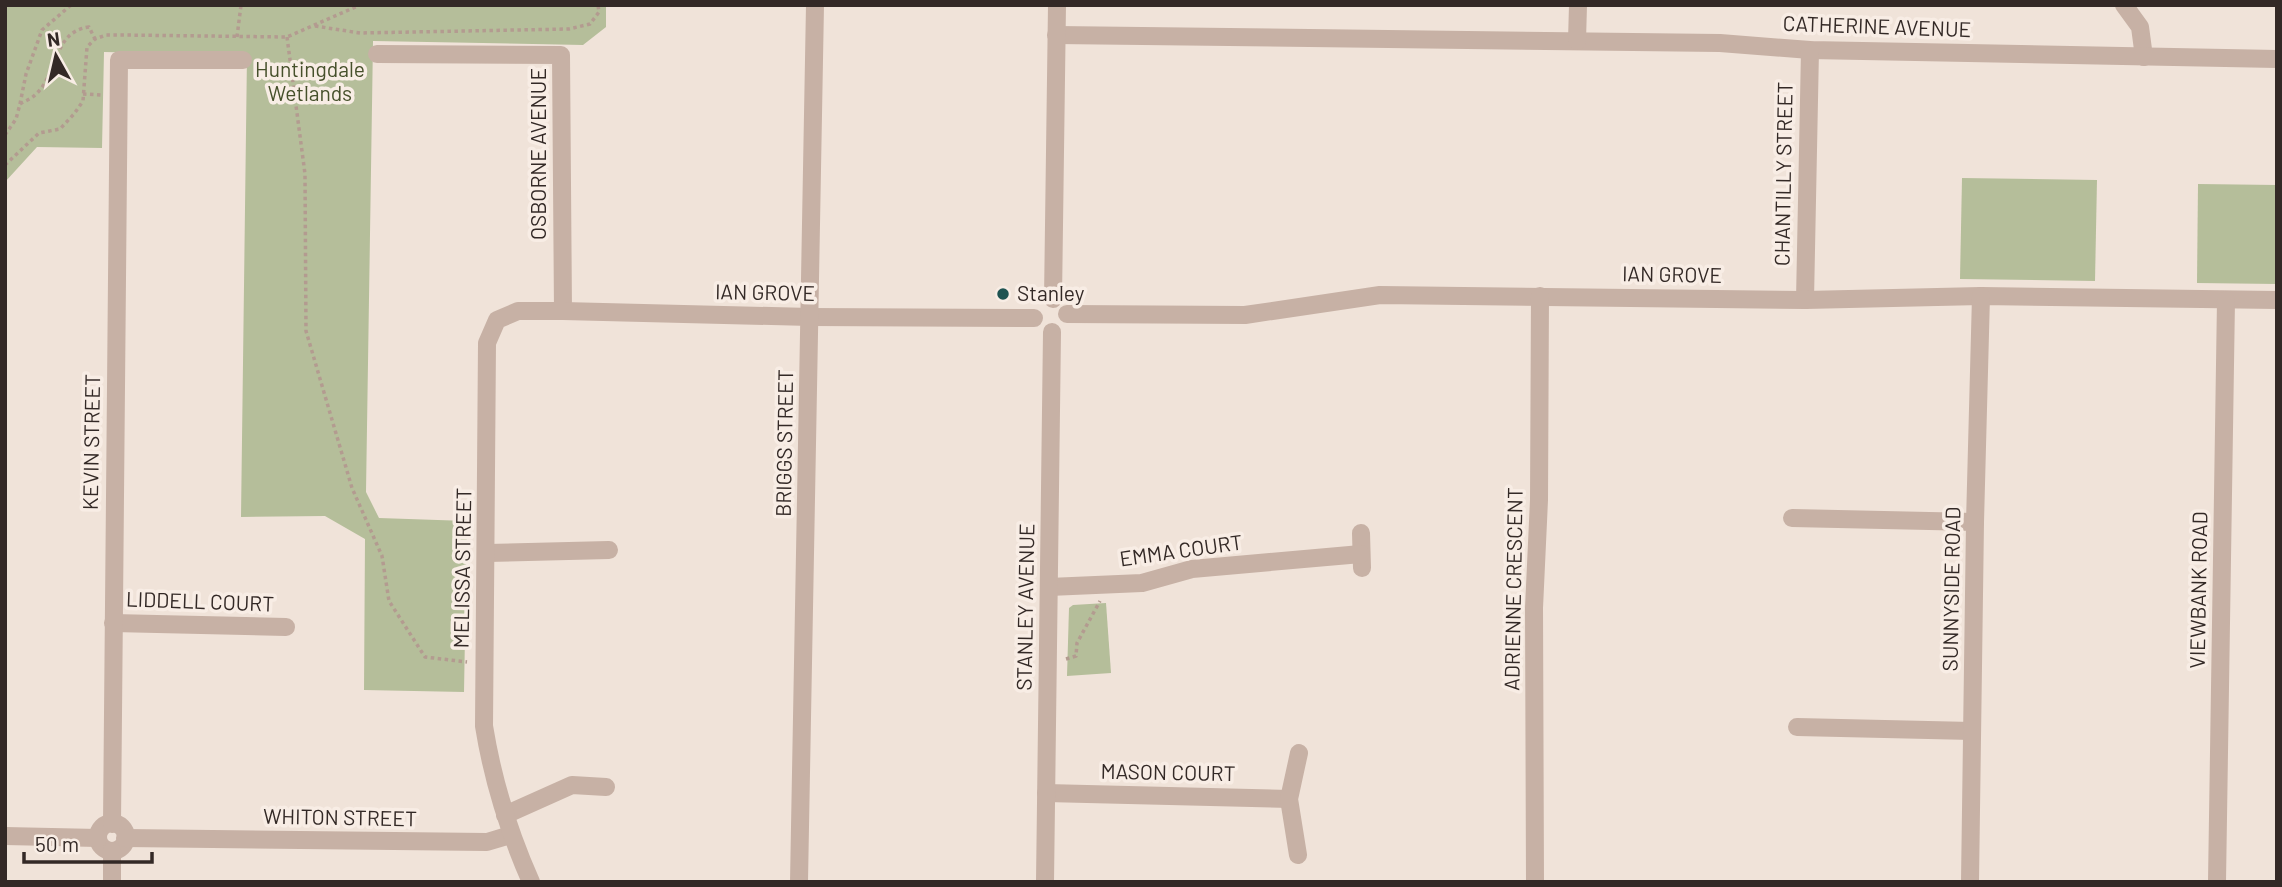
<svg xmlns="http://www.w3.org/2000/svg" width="2282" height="887" font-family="Barlow,sans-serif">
<rect width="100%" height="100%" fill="#f0e3d9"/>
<!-- green -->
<g fill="#b5be9a">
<path d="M 5,5 L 606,5 L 606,27 L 583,45 L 373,41 L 366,492 L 379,518 L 467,521 L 464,692 L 364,690 L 365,539 L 325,516 L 241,517 L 247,55 L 104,52 L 102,148 L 37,147 L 5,182 Z"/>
<path d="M 1962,178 L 2097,180 L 2095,281 L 1960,279 Z"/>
<path d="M 2198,184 L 2277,185 L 2277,284 L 2197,283 Z"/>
<path d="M 1106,603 L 1111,673 L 1067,676 L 1069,608 L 1073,605 Z"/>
</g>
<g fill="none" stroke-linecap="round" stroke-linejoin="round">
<!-- path -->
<g stroke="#b39b90" stroke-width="3.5" stroke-dasharray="3.5 3.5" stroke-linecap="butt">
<path d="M 315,26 L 360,33 L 569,29 L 590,24 L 599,12 L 598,5"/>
<path d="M 237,37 L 241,5"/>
<path d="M 287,37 L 305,174 L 306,331 L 352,488 L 382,556 L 389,601 L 425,657 L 467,662"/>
<path d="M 83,94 L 102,95"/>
<path d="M 20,104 L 26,74 L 42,30 L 71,5"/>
<path d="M 5,135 L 16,119 L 20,104 C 25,101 31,99 35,95 C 59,74 52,32 89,27 L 95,39"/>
<path d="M 5,165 L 39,133 L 60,129 L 74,114 L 83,101 L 87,47 L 95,39 L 106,35 L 124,35 L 287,37 L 360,5"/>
<path d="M 1066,659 L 1076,656 L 1077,643 L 1100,601"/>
</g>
<!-- street -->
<g stroke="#c7b1a5" stroke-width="18">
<path d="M 2124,5 L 2140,27 L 2144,57"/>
<path d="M 1056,35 L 1720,43 L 1810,50 L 2277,59"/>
<path d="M 1577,41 L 1578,5"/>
<path d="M 377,54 L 561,55 L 563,311"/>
<path d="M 1053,299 L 1057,5"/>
<path d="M 1805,300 L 1810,50"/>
<path d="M 1067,314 L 1245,315 L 1380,295 L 1805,300 L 1981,296 L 2277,300"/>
<path d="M 1792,518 L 1975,522"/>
<path d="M 1361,533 L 1362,568"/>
<path d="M 487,553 L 609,550"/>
<path d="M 1049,587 L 1142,583 L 1192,569 L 1361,554"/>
<path d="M 113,623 L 286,627"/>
<path d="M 1797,727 L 1972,731"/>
<path d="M 1046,793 L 1289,799"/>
<path d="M 505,815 L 572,785 L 606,787"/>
<circle cx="112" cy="837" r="14"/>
<path d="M 112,824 L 119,60 L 243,60"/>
<path d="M 5,836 L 98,838"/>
<path d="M 125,838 L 487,842 L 510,835"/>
<path d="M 1298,855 L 1289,799 L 1299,753"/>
<path d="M 112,882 L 112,851"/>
<path d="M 531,882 C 508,830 493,782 484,726 L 487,343 L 497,320 L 518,311 L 563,311 L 810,317 L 1034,318"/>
<path d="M 799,882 L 815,5"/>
<path d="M 1045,882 L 1052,332"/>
<path d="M 1535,882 L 1534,608 L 1539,500 L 1540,296"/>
<path d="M 1970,882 L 1975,522 L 1981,296"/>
<path d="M 2217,882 L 2226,300"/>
</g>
</g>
<!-- markers -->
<circle fill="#1e5351" stroke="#f8ede5" stroke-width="2.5" cx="1003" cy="294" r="7"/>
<g text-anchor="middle" stroke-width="7" stroke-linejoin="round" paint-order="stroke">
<!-- street labels -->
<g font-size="21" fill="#332926" stroke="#f8ede5">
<text transform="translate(1877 27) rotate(2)" y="7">CATHERINE AVENUE</text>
<text transform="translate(539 154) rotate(-90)" y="7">OSBORNE AVENUE</text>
<text transform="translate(1784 174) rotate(-89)" y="7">CHANTILLY STREET</text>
<text transform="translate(1672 275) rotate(1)" y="7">IAN GROVE</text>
<text transform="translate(765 293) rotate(1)" y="7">IAN GROVE</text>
<text transform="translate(92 442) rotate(-89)" y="7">KEVIN STREET</text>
<text transform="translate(785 443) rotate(-89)" y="7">BRIGGS STREET</text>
<text transform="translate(1181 551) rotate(-8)" y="7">EMMA COURT</text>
<text transform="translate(463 568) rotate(-89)" y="7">MELISSA STREET</text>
<text transform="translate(1514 589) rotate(-89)" y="7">ADRIENNE CRESCENT</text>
<text transform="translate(1952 589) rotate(-89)" y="7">SUNNYSIDE ROAD</text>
<text transform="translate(2199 590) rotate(-89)" y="7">VIEWBANK ROAD</text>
<text transform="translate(200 602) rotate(2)" y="7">LIDDELL COURT</text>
<text transform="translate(1026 607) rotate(-89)" y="7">STANLEY AVENUE</text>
<text transform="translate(1168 773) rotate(1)" y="7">MASON COURT</text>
<text transform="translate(340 818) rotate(1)" y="7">WHITON STREET</text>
</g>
<!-- park labels -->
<g font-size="21" fill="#46502b" stroke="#f8ede5">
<text x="310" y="77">Huntingdale<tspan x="310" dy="24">Wetlands</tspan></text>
</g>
<!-- poi labels -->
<g font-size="21" fill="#332926" stroke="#f8ede5" text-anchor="start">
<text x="1017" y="301">Stanley</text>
</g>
</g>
<!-- border -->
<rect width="2282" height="887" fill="none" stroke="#332926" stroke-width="14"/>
<!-- north arrow -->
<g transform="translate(56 56) rotate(352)" stroke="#f8ede5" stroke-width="5" paint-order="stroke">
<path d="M0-5L12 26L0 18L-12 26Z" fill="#332926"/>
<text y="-10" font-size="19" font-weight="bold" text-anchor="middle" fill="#332926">N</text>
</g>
<!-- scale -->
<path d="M24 852v10h128v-10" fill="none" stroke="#332926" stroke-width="3.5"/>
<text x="35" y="852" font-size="21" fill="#332926" stroke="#f8ede5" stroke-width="5" paint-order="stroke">50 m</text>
</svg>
